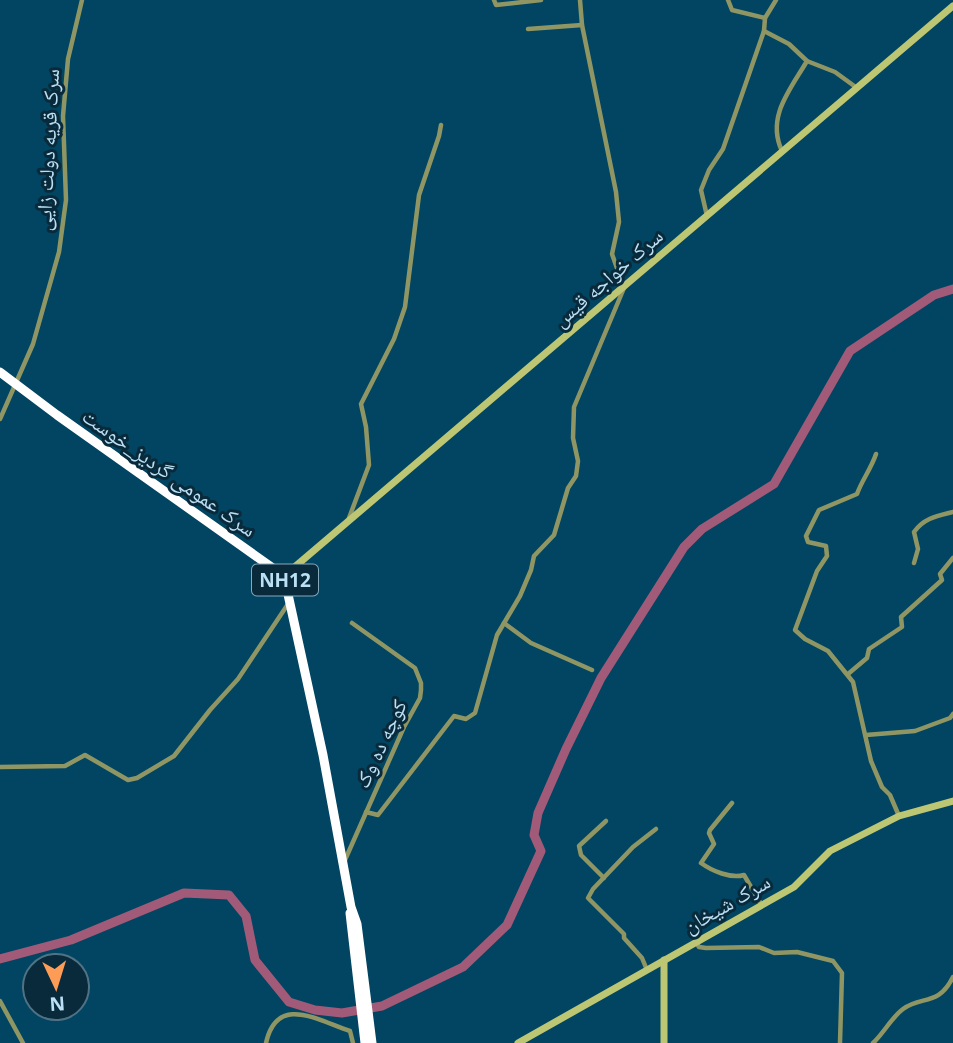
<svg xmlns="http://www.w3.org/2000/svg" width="953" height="1043" font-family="'Noto Sans','Noto Naskh Arabic',sans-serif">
<rect width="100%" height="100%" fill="#014562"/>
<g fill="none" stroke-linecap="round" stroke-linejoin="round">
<!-- river -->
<path stroke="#a15b78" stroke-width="9" d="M 0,959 L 71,940 L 184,893 L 229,895 L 246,916 L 255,960 L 289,1002 L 315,1010 L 342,1013 L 382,1006 L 463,967 L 507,925 L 541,851 L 534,835 L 538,813 L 566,749 L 601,678 L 684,547 L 702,529 L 774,484 L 850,351 L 934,295 L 953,289"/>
<!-- street -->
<g stroke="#909663" stroke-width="4.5">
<path d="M 494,0 L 496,5 L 541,0"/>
<path d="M 728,0 L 732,10 L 765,18"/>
<path d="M 528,29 L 582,25"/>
<path d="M 764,31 L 789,44 L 807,61 L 835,72 L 857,88"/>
<path d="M 782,151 C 766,117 790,90 807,61"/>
<path d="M 707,216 L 701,190 L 709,170 L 723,149 L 764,31 L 765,18 L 776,0"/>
<path d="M 0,419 L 33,344 L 59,252 L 66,200 L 63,116 L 68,59 L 82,0"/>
<path d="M 876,454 C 871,469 862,480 857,494 L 819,510 L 806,536 L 808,542 L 826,546 L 827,556 L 817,571 L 795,630 L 805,639 L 828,651 L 853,682 L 871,761 L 882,787 L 890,795 L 899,816"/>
<path d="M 349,518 L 369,465 L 366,427 L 361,404 L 394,339 L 405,307 L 419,195 L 439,136 L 441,125"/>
<path d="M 914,563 L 918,549 L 914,532 C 924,518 937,516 953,512"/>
<path d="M 504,623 L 531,643 L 592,670"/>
<path d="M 848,674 L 867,658 L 869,649 L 902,627 L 901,617 L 942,580 L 940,574 L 953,558"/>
<path d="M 866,735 L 915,731 L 950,718 L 953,714"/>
<path d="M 0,767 L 65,766 L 85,755 L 128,780 L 137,778 L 174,756 L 210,710 L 238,679 L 288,604"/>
<path d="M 732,803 L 710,830 L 709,833 L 714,844 L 701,863 C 712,871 731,879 744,875 L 761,904"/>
<path d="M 366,812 L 378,815 L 454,716 L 466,719 L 475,713 L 497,635 L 520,596 L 531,570 L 534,556 L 554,535 L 568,488 L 576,476 L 578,461 L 573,438 L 574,407 L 624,288 L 612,254 L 619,222 L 616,192 L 582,25 L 580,0"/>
<path d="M 345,860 L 404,727 L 420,698 L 421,690 L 421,683 L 415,668 L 352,623"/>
<path d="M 604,878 L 581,855 L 579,846 L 606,821"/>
<path d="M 696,942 L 699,947 L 706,948 L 759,947 L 774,953 L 797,952 L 833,961 L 842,973 L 840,1043"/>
<path d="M 647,970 L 642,958 L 624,938 L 624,934 L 588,898 L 593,889 L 633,847 L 656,829"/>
<path d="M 0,1001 L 23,1043"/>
<path d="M 266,1043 C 277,994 317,1020 350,1031 L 353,1043"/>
<path d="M 873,1043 C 884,1033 891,1018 903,1009 C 922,995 938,1007 953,977"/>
</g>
<!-- secondary -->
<g stroke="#bdc673" stroke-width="7">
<path d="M 284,576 L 953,6"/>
<path d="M 518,1043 L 794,887 L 830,851 L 899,816 L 953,801"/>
<path d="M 664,1043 L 664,960"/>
</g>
<!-- highway -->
<g stroke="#fff" stroke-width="9">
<path d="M 0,372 L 57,415 L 284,576 L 323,755 L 351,907 L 357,924 L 372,1043"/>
<path d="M 350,913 L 365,1043"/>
</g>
</g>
<g text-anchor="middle" stroke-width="6" stroke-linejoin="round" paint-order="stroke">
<!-- shield labels -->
<rect fill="#092a3a" stroke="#86a9bc" stroke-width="2" x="252" y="564.5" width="66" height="31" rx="5"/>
<g font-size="19" font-weight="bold" fill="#bbdff4">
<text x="285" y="587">NH12</text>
</g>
<!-- street labels -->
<g font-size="21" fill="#bbdff4" stroke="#092a3a">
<text transform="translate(48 150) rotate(-87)" y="7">سرک قریه دولت زایی</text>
<text transform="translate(608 278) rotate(-41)" y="7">سرک خواجه قیس</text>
<text transform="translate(169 473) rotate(35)" y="7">سرک عمومی گردیز_خوست</text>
<text transform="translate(381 744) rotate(-65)" y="7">کوچه ده وک</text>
<text transform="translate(727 904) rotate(-30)" y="7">سرک شیخان</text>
</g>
</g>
<!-- north arrow -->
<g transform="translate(56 987) rotate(176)"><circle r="33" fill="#092a3a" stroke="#507284" stroke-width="2"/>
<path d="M0-5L12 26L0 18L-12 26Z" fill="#fd9c56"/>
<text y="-10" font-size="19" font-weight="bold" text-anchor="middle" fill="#bbdff4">N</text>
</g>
</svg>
